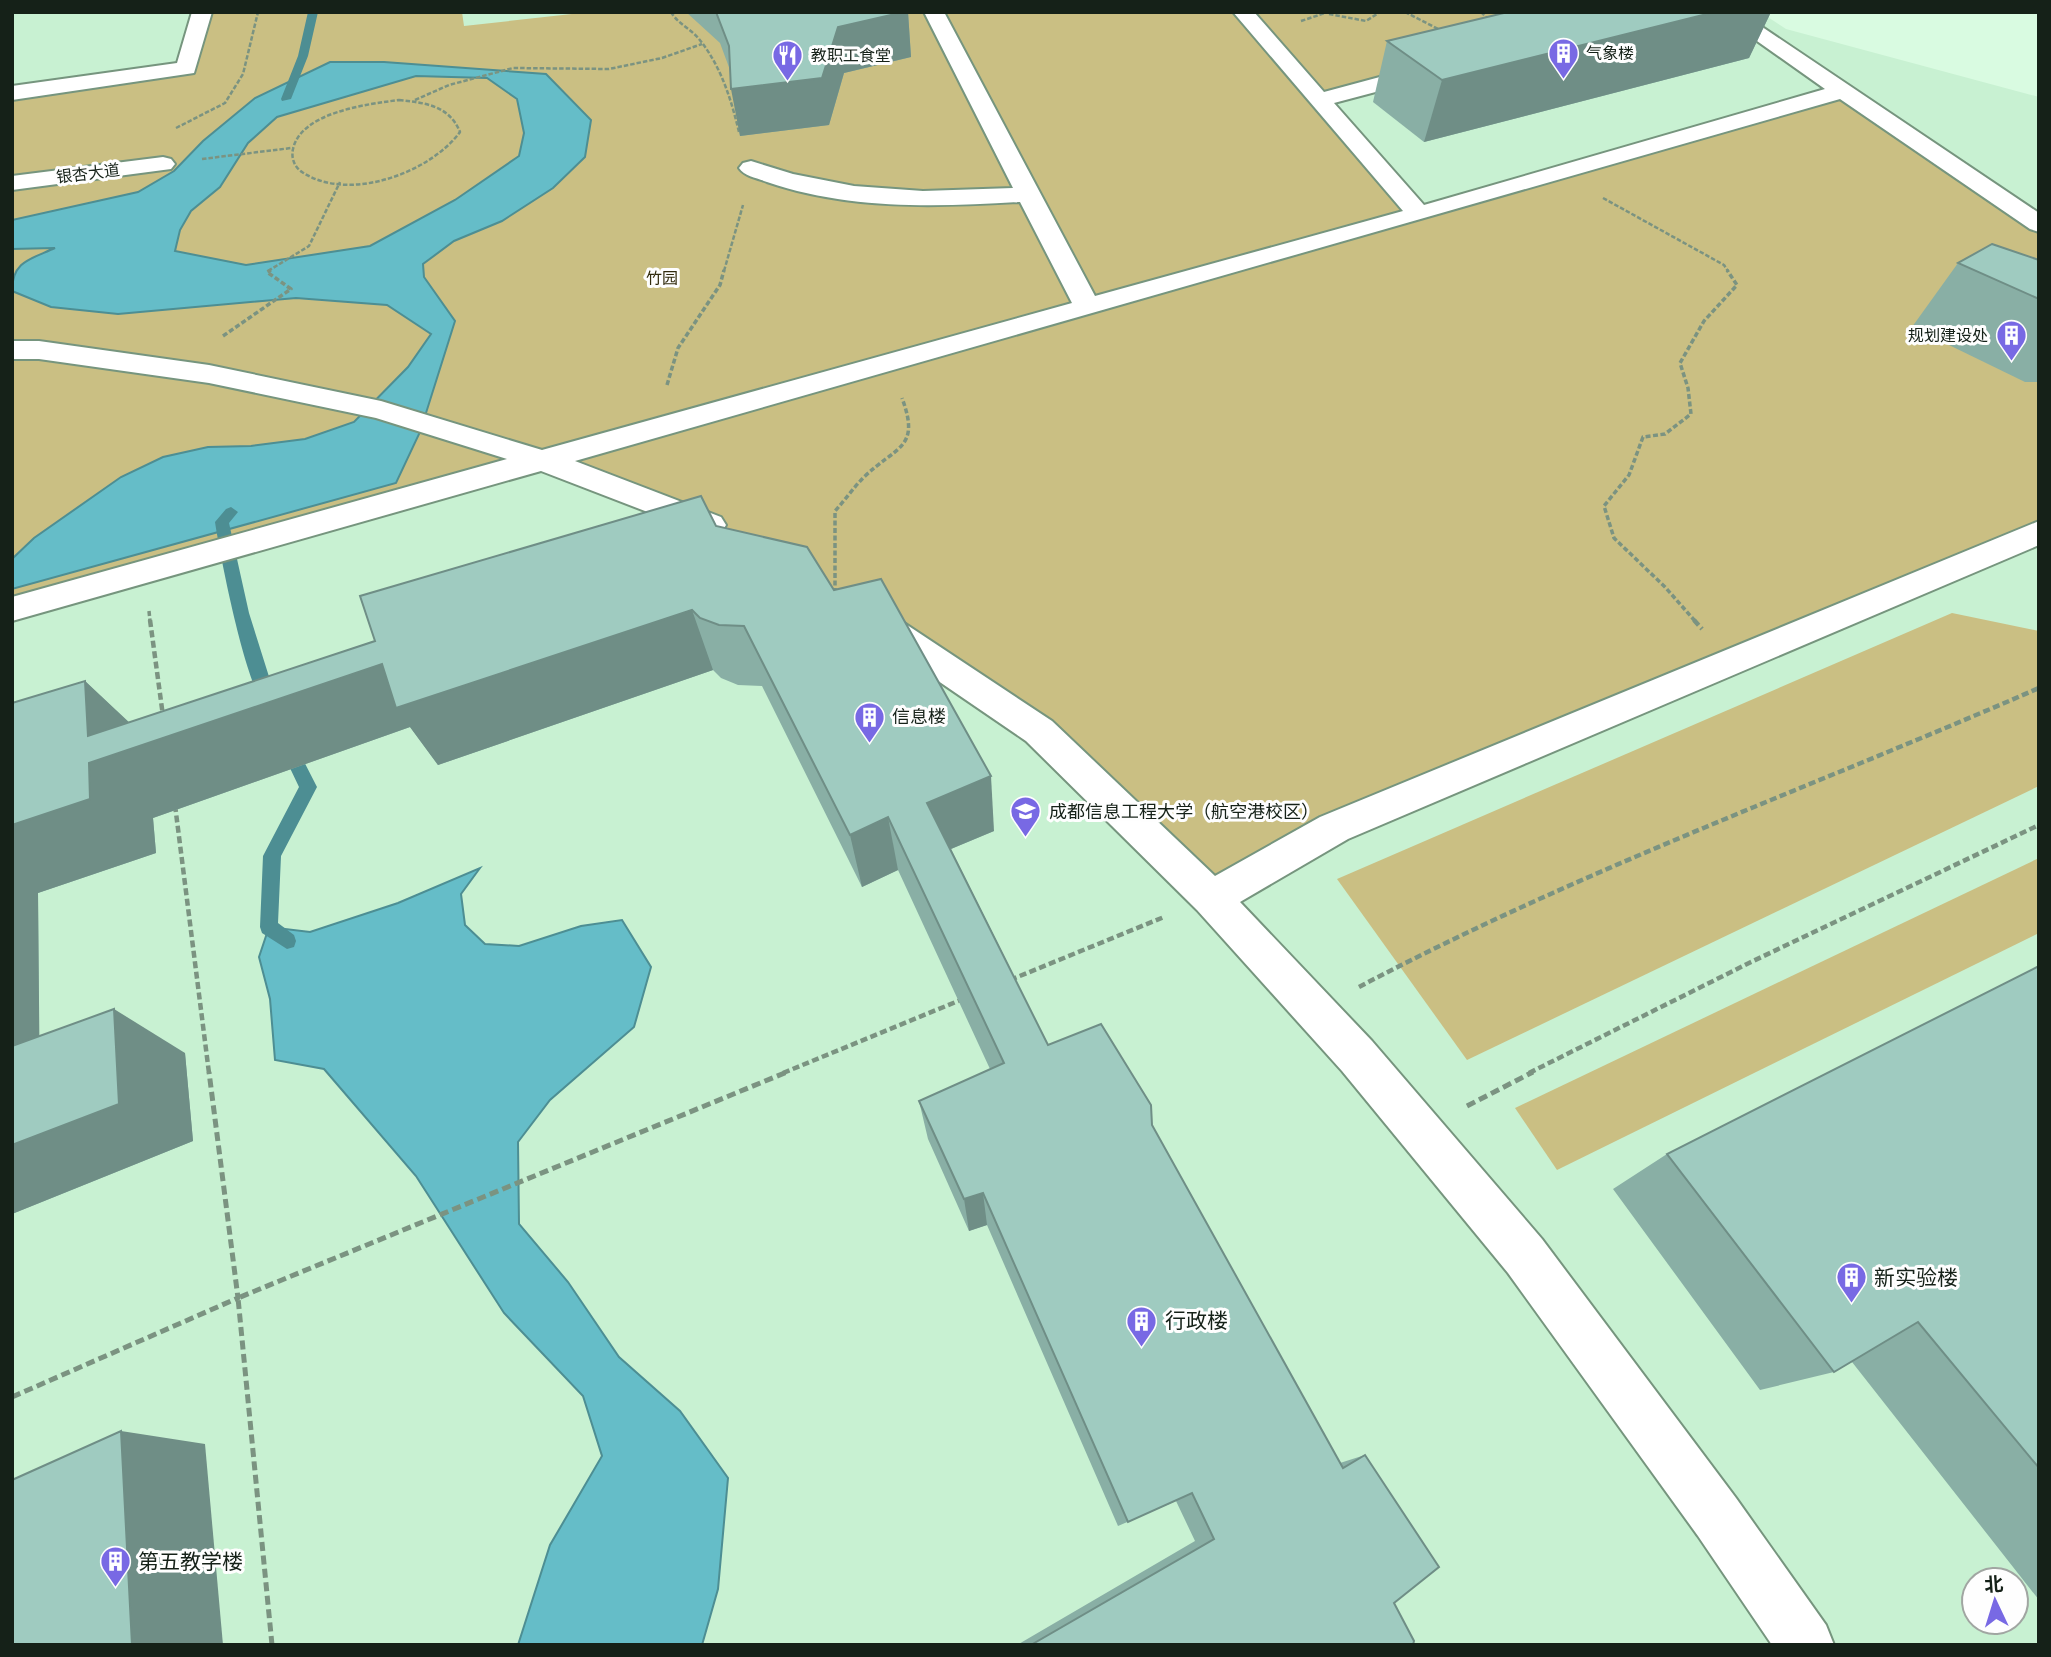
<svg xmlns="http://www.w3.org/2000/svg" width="2051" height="1657" font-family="Inter,'Noto Sans SC',sans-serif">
<rect width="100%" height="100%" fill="#d9fbe1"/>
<!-- built -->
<path fill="#c8f1d2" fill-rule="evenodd" d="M 12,12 L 1760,12 L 1786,29 L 2039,97 L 2039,1645 L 12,1645 ZM 1974,1580 L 2016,1580 L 2016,1622 L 1974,1622 Z"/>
<!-- green -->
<g fill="#cabf83">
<path d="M 202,12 L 462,12 L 464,26 L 590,12 L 1650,12 L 1320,100 L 1418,212 L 1844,91 L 2039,224 L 2039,532 L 1211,898 L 1039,731 L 873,620 L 539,459 L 12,609 L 12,93 L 186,68 Z"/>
<path d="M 1952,613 L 2039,631 L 2039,786 L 1467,1060 L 1337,879 Z"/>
<path d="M 2039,858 L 2039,933 L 1557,1170 L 1515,1108 Z"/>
</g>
<!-- water -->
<g fill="#65bdc8" stroke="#4d8e93" stroke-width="2" fill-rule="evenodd">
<path d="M 330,62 L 384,62 L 546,74 L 591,120 L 585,157 L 553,188 L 502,221 L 454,241 L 423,264 L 424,277 L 455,321 L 420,432 L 396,483 L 12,589 L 12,559 L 34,538 L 121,477 L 163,457 L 208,447 L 251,446 L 305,439 L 354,422 L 408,367 L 431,334 L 387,305 L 296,298 L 118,314 L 51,307 L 12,291 C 12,261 31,259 55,248 L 12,249 L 12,220 L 138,192 L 174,171 L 203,141 L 255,98 ZM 416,76 L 487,78 L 517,99 L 524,133 L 519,156 L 455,200 L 370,246 L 246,265 L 175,251 L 180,230 L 191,211 L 220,187 L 248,143 L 277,117 Z"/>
<path d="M 480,868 L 461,894 L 465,925 L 485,944 L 519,946 L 581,926 L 622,920 L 651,967 L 634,1027 L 550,1100 L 518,1142 L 519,1224 L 568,1282 L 619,1357 L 680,1411 L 728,1478 L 718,1589 L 702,1645 L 518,1645 L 550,1545 L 602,1456 L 583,1396 L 504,1313 L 416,1176 L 324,1069 L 275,1060 L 270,999 L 259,957 L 269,927 L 310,932 L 398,903 Z"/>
</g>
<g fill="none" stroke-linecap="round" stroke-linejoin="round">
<!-- stream -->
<g fill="#4d8e93" fill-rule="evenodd">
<path d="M 308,12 L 318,12 L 308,56 L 291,99 L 282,101 L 281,99 L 298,56 Z"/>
<path d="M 231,507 L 238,512 L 229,523 L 249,613 L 277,702 L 269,708 C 248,702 219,549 215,522 L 226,509 Z"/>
<path d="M 288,740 L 294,742 L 317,787 L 281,856 L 278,923 L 294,935 L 296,941 L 294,947 L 287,949 L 262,933 L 260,927 L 263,856 L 299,787 L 280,747 L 282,742 Z"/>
</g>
<defs>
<g id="minor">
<path d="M 192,12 L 212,12 L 194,73 L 12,100 L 12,86 L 177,63 Z"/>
<path d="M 924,12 L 944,12 L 1095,296 L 1403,211 L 1233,12 L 1254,12 L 1324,92 L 1428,64 L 1436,66 L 1439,71 L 1436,76 L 1334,103 L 1424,205 L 1825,89 L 1716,12 L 1740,12 L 2039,213 L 2039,232 L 2030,229 L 1840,99 L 575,461 L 721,517 L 726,525 L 721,533 L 710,536 L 541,471 L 12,621 L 12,597 L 507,459 L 376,418 L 209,383 L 39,359 L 12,359 L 12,341 L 39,341 L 209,365 L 381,401 L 542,450 L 1072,303 L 1020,202 C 936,207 849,210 767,182 C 758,178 745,177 739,168 L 743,163 L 751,161 L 793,174 L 854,186 L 923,191 L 1013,188 Z"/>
<path d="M 163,157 L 171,159 L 175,164 L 171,169 L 12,190 L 12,176 Z"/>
<path d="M 2039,521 L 2039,545 L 1348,839 L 1240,902 L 1372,1041 L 1542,1239 L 1736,1498 L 1826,1625 L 1834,1645 L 1772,1645 L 1698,1536 L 1508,1273 L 1342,1071 L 1197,910 L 1026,741 L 868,633 L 863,624 L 868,615 L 880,611 L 892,615 L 1052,721 L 1215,876 L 1320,817 Z"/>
</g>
</defs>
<!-- minor casing -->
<use href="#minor" stroke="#76957e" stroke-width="4"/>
<!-- path-far3 -->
<g stroke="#7b9381" stroke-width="2.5" stroke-dasharray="4.5 2" stroke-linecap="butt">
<path d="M 671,12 C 678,24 691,29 699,39 C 721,66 731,99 739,132"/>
<path d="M 1405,12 L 1442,31"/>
<path d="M 1481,12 L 1490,21"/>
<path d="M 1329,14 L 1366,21 L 1380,12"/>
<path d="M 1301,21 L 1328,12"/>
<path d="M 399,100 C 425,103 449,105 460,132 C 430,173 348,203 302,172 C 294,167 291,157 293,149 C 301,112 368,104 399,100 Z"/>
<path d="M 415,100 L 449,85 L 513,68 L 609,69 L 662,58 L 702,44"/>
<path d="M 176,128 L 225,103 L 243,74 L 258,12"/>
<path d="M 202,159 L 291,148"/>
<path d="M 1603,198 L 1724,265 L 1728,271"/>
<path d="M 268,271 L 309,246 L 340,182"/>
<path d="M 724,271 L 743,205"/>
</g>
<!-- path-far2 -->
<g stroke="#7b9381" stroke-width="3.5" stroke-dasharray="5 2.5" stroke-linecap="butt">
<path d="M 223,336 L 291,289 L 267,272 L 271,270"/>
<path d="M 667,385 L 678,348 L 720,285 L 724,270"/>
<path d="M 835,593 L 835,511 C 845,500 854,487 864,477 C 896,446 921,449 902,398"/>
<path d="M 149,611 L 150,621"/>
<path d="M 1695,621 L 1665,587 L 1614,538 L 1604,506 L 1629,475 L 1643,437 L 1665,434 L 1691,414 L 1688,388 L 1680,363 L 1704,321 L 1737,285 L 1727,270"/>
</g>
<!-- path-far1 -->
<g stroke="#7b9381" stroke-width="4.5" stroke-dasharray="7 3.5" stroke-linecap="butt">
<path d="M 150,620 L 163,716"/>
<path d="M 1694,620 L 1702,629"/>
<path d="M 175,805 L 209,1073"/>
<path d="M 1010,980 L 1164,917"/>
<path d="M 1359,987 C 1578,871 1812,787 2039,688"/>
<path d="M 783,1073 L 963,999"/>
<path d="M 1529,1073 L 1751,962 L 2039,825"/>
</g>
<!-- path -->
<g stroke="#7b9381" stroke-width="5" stroke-dasharray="9 4.5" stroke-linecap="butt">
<path d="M 1467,1106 L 1533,1072"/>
<path d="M 12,1397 L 238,1298 L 209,1072"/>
<path d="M 272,1645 L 238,1298 L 787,1072"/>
</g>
<!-- minor -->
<use href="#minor" fill="#fff" fill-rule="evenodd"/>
</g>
<!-- wall -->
<g fill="#89afa5">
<path d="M 686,12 L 908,12 L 911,57 L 844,73 L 829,125 L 740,136 L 730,70 L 720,43 Z"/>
<path d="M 1508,12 L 1771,12 L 1749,58 L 1424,142 L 1373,102 L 1387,41 Z"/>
<path d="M 2039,260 L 2039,382 L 2025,382 L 1912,327 L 1958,263 Z"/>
<path d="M 716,526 L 834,590 L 994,831 L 951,849 L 1048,1045 L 1152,1125 L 1340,1463 L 1365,1455 L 1394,1603 L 1413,1645 L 1017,1645 L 1195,1541 L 1176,1501 L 1118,1526 L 987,1225 L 969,1231 L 928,1139 L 919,1101 L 990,1069 L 898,870 L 862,887 L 762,686 L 738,685 L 721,678 L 713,670 L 438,765 L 410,727 L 153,818 L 156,853 L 38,893 L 39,1036 L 185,1053 L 193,1141 L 12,1214 L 12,703 L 85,681 L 129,723 Z"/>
<path d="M 2039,966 L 2039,1600 L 1852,1362 L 1834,1372 L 1760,1390 L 1613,1189 L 1667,1154 Z"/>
</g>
<!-- shaded-wall -->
<g fill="#6f8e86">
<path d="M 904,12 L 908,12 L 911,57 L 844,73 L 829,125 L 740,136 L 731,89 L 838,27 Z"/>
<path d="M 1715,12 L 1771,12 L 1749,58 L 1424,142 L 1442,80 Z"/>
<path d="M 692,610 L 713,670 L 438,765 L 410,727 L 153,818 L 156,853 L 38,893 L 40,1107 L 12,1094 L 12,825 L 88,736 L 85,681 L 147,739 L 382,664 Z"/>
<path d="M 991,776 L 994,831 L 934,856 L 927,803 Z"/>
<path d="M 888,817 L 898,870 L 862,887 L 850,835 Z"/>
<path d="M 114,1009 L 185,1053 L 193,1141 L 12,1214 L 12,1145 Z"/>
<path d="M 983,1193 L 987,1225 L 969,1231 L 964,1199 Z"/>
<path d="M 121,1431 L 205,1444 L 223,1645 L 132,1645 Z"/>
</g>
<!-- building -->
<g fill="#9fcbc0" stroke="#6f8e86" stroke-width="2">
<path d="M 716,12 L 904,12 L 838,27 L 822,78 L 731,89 L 729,46 Z"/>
<path d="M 1508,12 L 1715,12 L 1442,80 L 1387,41 Z"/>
<path d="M 1992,244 L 2039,260 L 2039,299 L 1958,263 Z"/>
<path d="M 701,496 L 716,526 L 807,547 L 834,590 L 881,579 L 991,776 L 927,803 L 1048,1045 L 1101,1024 L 1151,1105 L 1152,1125 L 1343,1468 L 1365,1455 L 1439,1567 L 1394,1603 L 1414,1641 L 1413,1645 L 1031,1645 L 1214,1539 L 1192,1493 L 1128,1522 L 983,1193 L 964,1199 L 919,1101 L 1004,1063 L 888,817 L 850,835 L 744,626 L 719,625 L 700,618 L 692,610 L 396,708 L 382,664 L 89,763 L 90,799 L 12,825 L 12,703 L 85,681 L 88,736 L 375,641 L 360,596 Z"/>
<path d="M 2039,966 L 2039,1468 L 1918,1322 L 1834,1372 L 1667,1154 Z"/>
<path d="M 114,1009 L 119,1104 L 12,1145 L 12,1046 Z"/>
<path d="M 121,1431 L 132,1645 L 12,1645 L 12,1480 Z"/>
</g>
<!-- icons -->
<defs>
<symbol id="building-pin" viewBox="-11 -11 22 30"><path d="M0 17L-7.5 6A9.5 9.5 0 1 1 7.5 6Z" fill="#7869e4" stroke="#fefefe"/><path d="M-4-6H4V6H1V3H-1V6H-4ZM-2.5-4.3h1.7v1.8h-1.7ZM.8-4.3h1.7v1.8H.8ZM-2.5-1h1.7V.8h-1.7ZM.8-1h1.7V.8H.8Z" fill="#fff"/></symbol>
<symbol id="restaurant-pin" viewBox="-11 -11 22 30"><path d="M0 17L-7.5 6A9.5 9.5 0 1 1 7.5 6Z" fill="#7869e4" stroke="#fefefe"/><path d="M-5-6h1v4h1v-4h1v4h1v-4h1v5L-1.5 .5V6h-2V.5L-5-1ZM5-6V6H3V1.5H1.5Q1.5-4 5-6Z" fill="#fff"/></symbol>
<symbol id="university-pin" viewBox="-11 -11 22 30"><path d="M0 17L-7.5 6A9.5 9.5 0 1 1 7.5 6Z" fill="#7869e4" stroke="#fefefe"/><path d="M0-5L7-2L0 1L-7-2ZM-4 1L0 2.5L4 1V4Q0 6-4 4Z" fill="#fff"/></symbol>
</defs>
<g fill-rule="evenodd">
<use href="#building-pin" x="1546" y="36" width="35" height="47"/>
<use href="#restaurant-pin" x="770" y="38" width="35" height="47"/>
<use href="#building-pin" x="1994" y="318" width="35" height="47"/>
<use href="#building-pin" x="852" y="700" width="35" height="47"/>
<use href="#university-pin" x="1008" y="794" width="35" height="47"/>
<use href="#building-pin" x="1834" y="1260" width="35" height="47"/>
<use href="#building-pin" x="1124" y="1304" width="35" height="47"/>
<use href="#building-pin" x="98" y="1544" width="35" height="47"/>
</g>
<g text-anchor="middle" stroke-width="6" stroke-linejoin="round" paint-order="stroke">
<!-- far-poi labels -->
<g font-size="16" fill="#152118" stroke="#fefefe" text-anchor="start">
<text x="1586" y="59">气象楼</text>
<text x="811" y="61">教职工食堂</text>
<text x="1988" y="341" text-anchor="end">规划建设处</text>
</g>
<!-- far-street labels -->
<g font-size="16" fill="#152118" stroke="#fefefe">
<text transform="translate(88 173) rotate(-7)" y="6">银杏大道</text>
</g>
<!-- far-park labels -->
<g font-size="16" fill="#322c0e" stroke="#fefefe">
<text x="662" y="284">竹园</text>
</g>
<!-- poi labels -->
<g font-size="18" fill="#152118" stroke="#fefefe" text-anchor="start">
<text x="892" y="723">信息楼</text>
<text x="1049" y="818">成都信息工程大学（航空港校区）</text>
</g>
<!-- near-poi labels -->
<g font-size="21" fill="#152118" stroke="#fefefe" text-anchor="start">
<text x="1874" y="1285">新实验楼</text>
<text x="1165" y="1328">行政楼</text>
<text x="138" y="1569">第五教学楼</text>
</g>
</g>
<!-- border -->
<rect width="2051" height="1657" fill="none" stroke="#152118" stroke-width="28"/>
<!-- north arrow -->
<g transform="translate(1995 1601) rotate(356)"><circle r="33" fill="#fefefe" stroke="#a1a6a2" stroke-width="2"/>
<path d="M0-5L12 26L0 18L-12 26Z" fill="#7869e4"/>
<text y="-10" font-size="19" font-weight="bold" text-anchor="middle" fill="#152118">北</text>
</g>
</svg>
